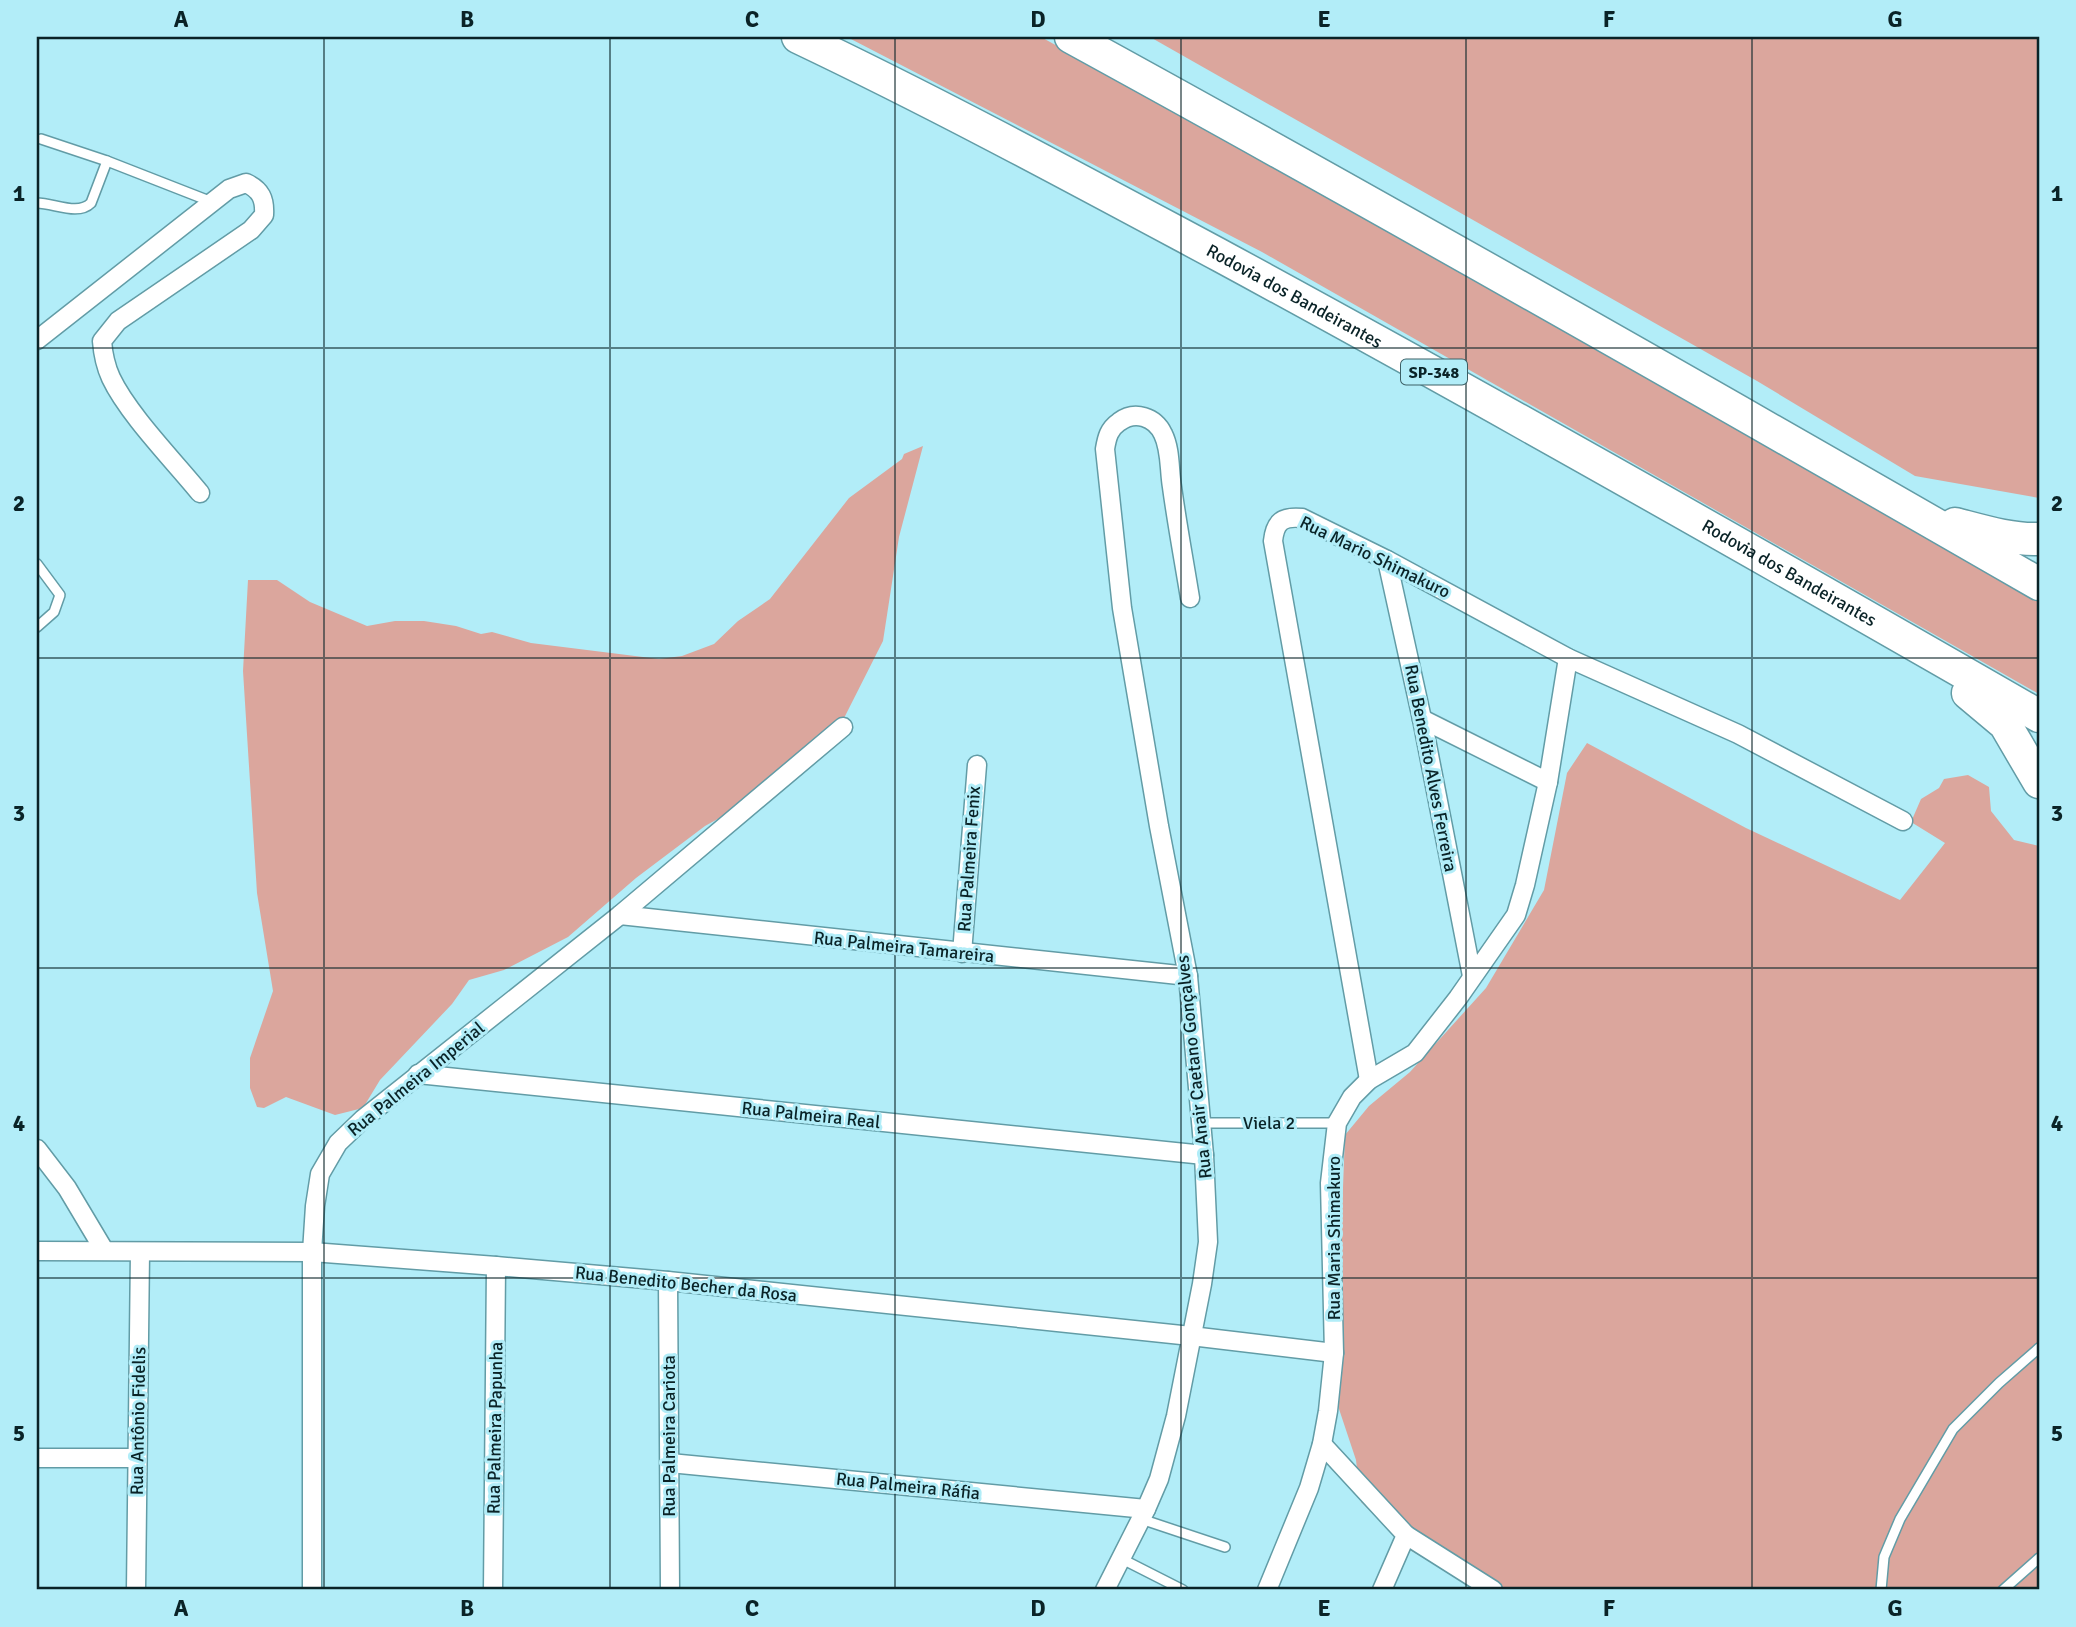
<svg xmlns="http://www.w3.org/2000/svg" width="2076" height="1627" font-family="Signika,sans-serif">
<rect width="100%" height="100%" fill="#b2edf8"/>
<!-- green -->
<g fill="#dba69d">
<path d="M 847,37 L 1041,37 L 1667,383 L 1950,552 L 2039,596 L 2039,694 L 1262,252 Z"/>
<path d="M 1150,37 L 2039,37 L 2039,498 L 1915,476 L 1757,381 Z"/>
<path d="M 923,446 L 899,537 L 883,641 L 839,728 L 790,779 L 705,826 L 636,878 L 568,937 L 504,970 L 469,980 L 452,1004 L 380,1080 L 363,1108 L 335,1115 L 286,1097 L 264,1108 L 257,1107 L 250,1088 L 250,1058 L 273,991 L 257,893 L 243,671 L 248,580 L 277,580 L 310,602 L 367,626 L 395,621 L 424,621 L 456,626 L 481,634 L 492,632 L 531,643 L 659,659 L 682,656 L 714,644 L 738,621 L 770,599 L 849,498 L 902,459 L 904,454 Z"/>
<path d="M 1587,743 L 1746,828 L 1900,900 L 1945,843 L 1911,822 L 1921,799 L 1939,788 L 1944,779 L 1968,775 L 1989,787 L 1991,811 L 2014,840 L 2039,846 L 2039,1590 L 1477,1590 L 1410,1550 L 1361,1502 L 1356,1460 L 1335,1397 L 1345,1135 L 1369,1106 L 1410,1072 L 1486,988 L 1544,890 L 1567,773 Z"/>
</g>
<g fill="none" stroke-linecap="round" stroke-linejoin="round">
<defs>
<g id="service">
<path d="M 41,139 L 107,161 L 212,202"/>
<path d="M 37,203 C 54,203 78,216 91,203 L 107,161"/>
<path d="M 37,564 L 60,595 L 54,612 L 37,627"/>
<path d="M 1201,1123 L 1337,1123"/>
<path d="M 1141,1519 L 1225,1547"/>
<path d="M 1120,1558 L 1183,1590"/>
<path d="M 1881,1590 L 1884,1557 L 1900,1519 L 1953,1429 L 1999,1383 L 2039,1348"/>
<path d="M 2003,1590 L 2039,1558"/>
</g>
<g id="minor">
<path d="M 37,340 L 229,189 L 246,183 C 261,190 265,199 264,215 L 251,230 L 118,321 L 102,341 C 103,354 105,365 111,378 C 128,414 174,461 200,493"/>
<path d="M 1387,560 L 1422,719 L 1472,976"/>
<path d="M 1422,719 L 1548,782"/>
<path d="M 620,915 L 1188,976"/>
<path d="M 962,953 L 977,765"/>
<path d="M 418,1074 L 1204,1155"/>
<path d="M 1369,1080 L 1273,541 C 1275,522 1282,516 1302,518 L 1387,560 L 1568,658 L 1738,734 L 1903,821"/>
<path d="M 37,1149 L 67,1188 L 104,1250"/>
<path d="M 37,1251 L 312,1252 L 496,1266 L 668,1281 L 1191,1336 L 1334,1353"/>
<path d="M 668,1281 L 670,1590"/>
<path d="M 1322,1444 L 1406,1535 L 1382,1590"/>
<path d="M 37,1458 L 137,1458"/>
<path d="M 670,1463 L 1146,1509"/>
<path d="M 1406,1535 L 1493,1590"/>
<path d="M 136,1590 L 140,1252"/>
<path d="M 312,1590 L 312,1252 L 315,1206 L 320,1174 L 338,1143 L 363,1119 L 620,915 L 843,727"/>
<path d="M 493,1590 L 496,1266"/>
<path d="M 1105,1590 L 1146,1509 L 1159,1479 L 1176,1416 L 1202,1284 L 1208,1242 L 1204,1155 L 1188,976 L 1159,826 L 1122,608 L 1105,449 C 1107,437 1109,429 1119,422 C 1135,410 1155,417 1163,434 C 1171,450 1169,470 1172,487 C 1177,524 1184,561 1190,598"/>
<path d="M 1267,1590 L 1309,1488 L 1322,1444 L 1328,1411 L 1334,1353 L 1330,1183 L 1337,1123 L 1352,1097 L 1369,1080 L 1415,1053 L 1458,998 L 1516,915 L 1525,885 L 1548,782 L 1568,658"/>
</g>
<g id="motorway">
<path id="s1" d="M 798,37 C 941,105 1081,181 1221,256 C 1496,405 1768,560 2039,716"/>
<path d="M 1071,37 C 1396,215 1718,399 2039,584"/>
<path d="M 1955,524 C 1982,531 2011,540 2039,539"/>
<path d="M 1968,693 L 2005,724 L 2039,782"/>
</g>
</defs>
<!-- service casing -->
<use href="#service" stroke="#629ca6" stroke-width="12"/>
<!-- minor casing -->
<use href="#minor" stroke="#629ca6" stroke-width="21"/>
<!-- motorway casing -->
<use href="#motorway" stroke="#629ca6" stroke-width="35"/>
<!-- service -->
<use href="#service" stroke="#fff" stroke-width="9"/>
<!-- minor -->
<use href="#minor" stroke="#fff" stroke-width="18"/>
<!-- motorway -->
<use href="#motorway" stroke="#fff" stroke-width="32"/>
</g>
<!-- grid -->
<path fill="none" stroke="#0a2327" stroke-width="2" stroke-opacity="0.55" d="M 324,37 L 324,1590M 610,37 L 610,1590M 895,37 L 895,1590M 1181,37 L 1181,1590M 1466,37 L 1466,1590M 1752,37 L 1752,1590M 37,348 L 2039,348M 37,658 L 2039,658M 37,968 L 2039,968M 37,1278 L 2039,1278"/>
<g text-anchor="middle" stroke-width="6" stroke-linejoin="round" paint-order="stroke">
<!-- shield labels -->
<rect fill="#b2edf8" stroke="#3c6066" stroke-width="2" x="1401" y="359.5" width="66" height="25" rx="5"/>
<g font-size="16" font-weight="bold" fill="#0a2327">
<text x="1434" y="378">SP-348</text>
</g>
<!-- street labels -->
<g font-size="18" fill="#0a2327" stroke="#b2edf8">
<text dy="6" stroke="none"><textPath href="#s1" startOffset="560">Rodovia dos Bandeirantes</textPath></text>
<text transform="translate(1375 557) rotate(26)" y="6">Rua Mario Shimakuro</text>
<text dy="6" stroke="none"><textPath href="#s1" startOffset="1127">Rodovia dos Bandeirantes</textPath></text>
<text transform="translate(1431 768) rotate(79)" y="6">Rua Benedito Alves Ferreira</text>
<text transform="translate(969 859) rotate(-86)" y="6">Rua Palmeira Fenix</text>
<text transform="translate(904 947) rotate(6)" y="6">Rua Palmeira Tamareira</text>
<text transform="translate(1194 1067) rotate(-96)" y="6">Rua Anair Caetano Gonçalves</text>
<text transform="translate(416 1079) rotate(-39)" y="6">Rua Palmeira Imperial</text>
<text transform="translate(811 1115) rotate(6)" y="6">Rua Palmeira Real</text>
<text x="1269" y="1129">Viela 2</text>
<text transform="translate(1334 1238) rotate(-90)" y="6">Rua Maria Shimakuro</text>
<text transform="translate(686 1284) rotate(6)" y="6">Rua Benedito Becher da Rosa</text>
<text transform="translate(138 1421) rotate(-89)" y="6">Rua Antônio Fidelis</text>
<text transform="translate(495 1428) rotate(-89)" y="6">Rua Palmeira Papunha</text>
<text transform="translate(669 1436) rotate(-90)" y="6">Rua Palmeira Cariota</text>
<text transform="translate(908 1486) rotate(6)" y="6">Rua Palmeira Ráfia</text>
</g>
</g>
<!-- border -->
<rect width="2076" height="1627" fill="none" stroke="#b2edf8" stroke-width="77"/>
<rect x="38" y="38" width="2000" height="1550" fill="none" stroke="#0a2327" stroke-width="2.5"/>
<g font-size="23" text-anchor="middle" font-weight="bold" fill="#0a2327">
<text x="181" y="27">A</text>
<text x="467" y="27">B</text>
<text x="752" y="27">C</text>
<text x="1038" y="27">D</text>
<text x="1324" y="27">E</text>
<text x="1609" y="27">F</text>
<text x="1895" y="27">G</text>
<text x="19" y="201">1</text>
<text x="2057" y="201">1</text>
<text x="19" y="511">2</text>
<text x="2057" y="511">2</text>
<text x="19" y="821">3</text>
<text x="2057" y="821">3</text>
<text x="19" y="1131">4</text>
<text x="2057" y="1131">4</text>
<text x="19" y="1441">5</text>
<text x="2057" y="1441">5</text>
<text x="181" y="1616">A</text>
<text x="467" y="1616">B</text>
<text x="752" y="1616">C</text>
<text x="1038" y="1616">D</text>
<text x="1324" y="1616">E</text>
<text x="1609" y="1616">F</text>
<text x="1895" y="1616">G</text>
</g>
</svg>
